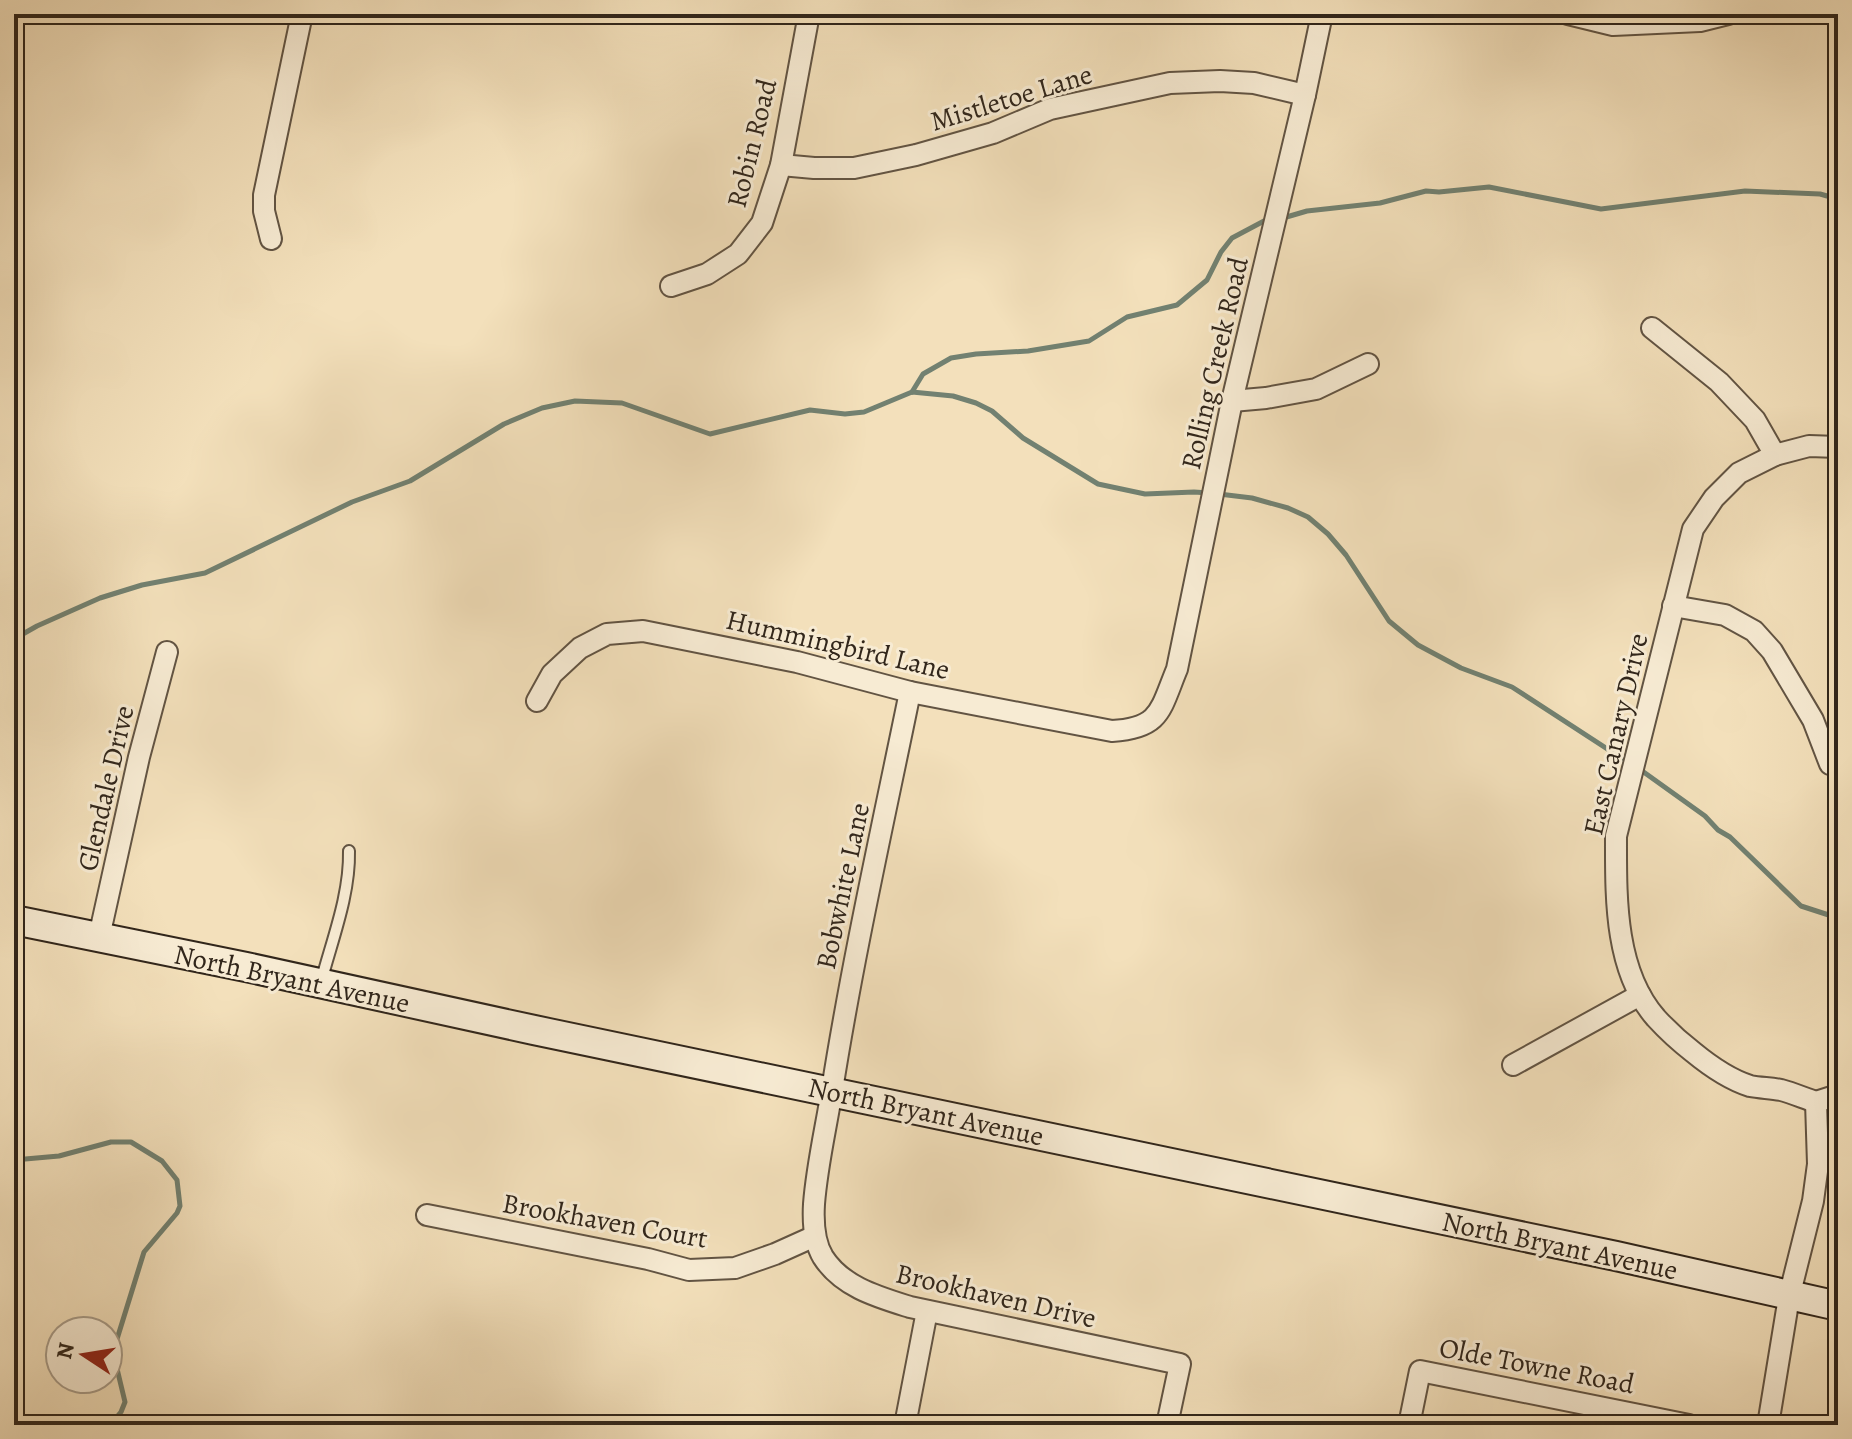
<svg xmlns="http://www.w3.org/2000/svg" width="1852" height="1439" font-family="Alegreya,serif">
<rect width="100%" height="100%" fill="#f3e0bb"/>
<filter id="stains"><feTurbulence type="fractalNoise" baseFrequency=".0025" numOctaves="4"/><feColorMatrix values="0 0 0 0 .2 0 0 0 0 .09 0 0 0 0 .02 0 0 0 .5 -.17"/></filter>
<radialGradient id="worn" r=".72"><stop offset=".6" stop-color="#630" stop-opacity="0"/><stop offset="1" stop-color="#630" stop-opacity=".3"/></radialGradient>
<g fill="none" stroke-linecap="round" stroke-linejoin="round">
<!-- stream -->
<g stroke="#728171" stroke-width="5">
<path d="M 1283,218 L 1307,211 L 1380,203 L 1426,191 L 1439,192 L 1489,187 L 1601,209 L 1745,191 L 1820,194 L 1838,199"/>
<path d="M 912,392 L 923,374 L 951,358 L 976,354 L 1028,351 L 1089,341 L 1127,317 L 1177,305 L 1207,280 L 1221,252 L 1232,238 L 1264,221 L 1269,221"/>
<path d="M 1219,494 L 1252,498 L 1288,508 L 1308,517 L 1328,534 L 1346,555 L 1389,621 L 1418,645 L 1461,668 L 1512,687 L 1629,763"/>
<path d="M 14,639 L 37,626 L 100,598 L 142,585 L 205,573 L 352,502 L 410,481 L 504,424 L 542,408 L 575,401 L 622,403 L 710,434 L 810,410 L 845,414 L 864,412 L 912,392 L 953,396 L 976,403 L 992,411 L 1023,438 L 1098,484 L 1145,494 L 1194,492 L 1209,493"/>
<path d="M 1638,768 L 1705,816 L 1718,830 L 1730,837 L 1801,906 L 1838,918"/>
<path d="M 14,1160 L 59,1156 L 111,1142 L 131,1142 L 162,1161 L 177,1180 L 180,1206 L 177,1213 L 144,1252 L 113,1352 L 125,1402 L 121,1412 L 110,1425"/>
</g>
<defs>
<path id="lane" d="M 321,982 C 332,940 350,895 349,851"/>
<g id="street">
<path d="M 1568,14 L 1613,25 L 1700,21 L 1728,14"/>
<path d="M 781,165 L 814,168 L 854,168 L 916,155 L 993,133 L 1050,109 L 1170,83 L 1220,81 L 1254,83 L 1305,95"/>
<path d="M 271,239 L 264,211 L 264,195 L 302,14"/>
<path d="M 671,286 L 707,274 L 738,254 L 762,223 L 781,165 L 809,14"/>
<path d="M 1652,328 L 1719,382 L 1755,420 L 1775,455"/>
<path d="M 1232,401 L 1266,398 L 1316,389 L 1368,364"/>
<path d="M 1673,606 L 1725,615 L 1754,631 L 1772,651 L 1813,720 L 1830,764"/>
<path d="M 910,692 C 883,824 853,957 832,1090 C 826,1128 817,1165 814,1204 C 813,1221 814,1242 823,1257 C 842,1287 878,1297 910,1307 L 1180,1364 L 1167,1425"/>
<path d="M 537,701 L 552,674 L 580,648 L 607,634 L 643,631 L 797,662 L 910,692 L 1112,731 C 1161,728 1160,710 1177,669 L 1232,401 L 1305,95 L 1322,14"/>
<path d="M 99,937 L 139,757 L 167,652"/>
<path d="M 1513,1065 L 1640,995"/>
<path d="M 1816,1102 C 1804,1098 1792,1093 1781,1090 C 1771,1088 1760,1088 1750,1086 C 1728,1079 1710,1066 1693,1052 C 1680,1042 1667,1030 1656,1018 C 1614,970 1616,896 1616,836 L 1693,529 L 1714,498 L 1739,473 L 1775,455 L 1809,446 L 1838,447"/>
<path d="M 1816,1102 L 1838,1095"/>
<path d="M 427,1215 L 648,1259 L 689,1270 L 735,1268 L 775,1254 L 815,1236"/>
<path d="M 905,1425 L 927,1311"/>
<path d="M 1409,1425 L 1420,1371 L 1689,1425"/>
<path d="M 1768,1425 L 1789,1297 L 1813,1201 L 1818,1164 L 1816,1102"/>
</g>
<path id="secondary" d="M 14,920 L 246,967 L 534,1030 L 1616,1256 L 1838,1306"/>
</defs>
<!-- lane casing -->
<use href="#lane" stroke="#625443" stroke-width="14"/>
<!-- street casing -->
<use href="#street" stroke="#625443" stroke-width="24"/>
<!-- secondary casing -->
<use href="#secondary" stroke="#31261b" stroke-width="32"/>
<!-- lane -->
<use href="#lane" stroke="#f7ebd3" stroke-width="10"/>
<!-- street -->
<use href="#street" stroke="#f7ebd3" stroke-width="20"/>
<!-- secondary -->
<use href="#secondary" stroke="#f7ebd3" stroke-width="28"/>
</g>
<g text-anchor="middle" stroke-width="6" stroke-linejoin="round" paint-order="stroke">
<!-- street labels -->
<g font-size="28" fill="#31261b" stroke="#f7ebd3">
<text transform="translate(1011 97) rotate(-17)" y="10">Mistletoe Lane</text>
<text transform="translate(751 143) rotate(-76)" y="10">Robin Road</text>
<text transform="translate(1214 363) rotate(-77)" y="10">Rolling Creek Road</text>
<text transform="translate(838 644) rotate(13)" y="10">Hummingbird Lane</text>
<text transform="translate(1615 734) rotate(-77)" y="10">East Canary Drive</text>
<text transform="translate(105 788) rotate(-77)" y="10">Glendale Drive</text>
<text transform="translate(842 886) rotate(-78)" y="10">Bobwhite Lane</text>
<text transform="translate(292 978) rotate(12)" y="10">North Bryant Avenue</text>
<text transform="translate(926 1111) rotate(12)" y="10">North Bryant Avenue</text>
<text transform="translate(605 1220) rotate(10)" y="10">Brookhaven Court</text>
<text transform="translate(1560 1245) rotate(12)" y="10">North Bryant Avenue</text>
<text transform="translate(996 1295) rotate(13)" y="10">Brookhaven Drive</text>
<text transform="translate(1537 1365) rotate(11)" y="10">Olde Towne Road</text>
</g>
</g>
<!-- margin -->
<rect width="1852" height="1439" fill="none" stroke="#f3e0bb" stroke-width="48"/>
<rect x="16" y="16" width="1820" height="1407" fill="none" stroke="#31261b" stroke-width="4"/>
<rect x="24" y="24" width="1804" height="1391" fill="none" stroke="#31261b" stroke-width="2"/>
<!-- north arrow -->
<g transform="translate(84 1355) rotate(282)"><circle r="38" fill="#f7ebd3" stroke="#a89c89" stroke-width="2"/>
<path d="M0-6L14 30L0 20L-14 30Z" fill="#8f2418"/>
<text y="-12" font-size="22" font-weight="bold" text-anchor="middle" fill="#31261b">N</text>
</g>
<rect width="100%" height="100%" filter="url(#stains)"/>
<rect width="100%" height="100%" fill="url(#worn)"/>
</svg>
